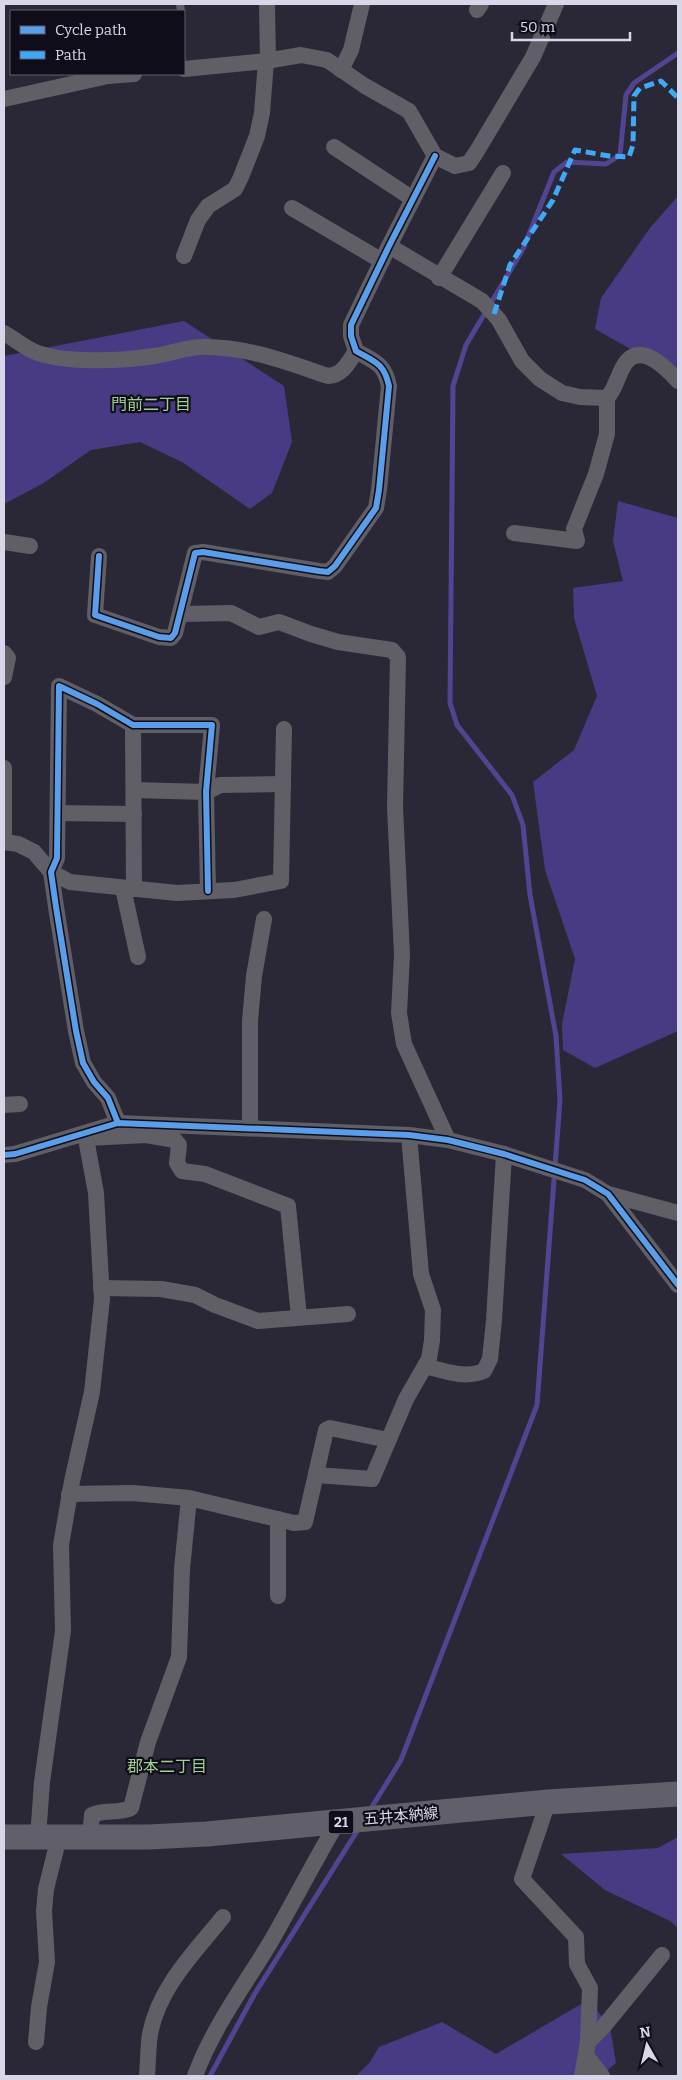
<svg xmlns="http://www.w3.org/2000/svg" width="682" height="2080" font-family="Bitter,'Noto Sans JP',serif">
<rect width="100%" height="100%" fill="#2a2836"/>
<!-- forest -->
<g fill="#483b83">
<path d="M 678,196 L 678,376 L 595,329 L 601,298 L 650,228 Z"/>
<path d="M 184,321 L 284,386 L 292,442 L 272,493 L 250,509 L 182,462 L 140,442 L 91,450 L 42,484 L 4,504 L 4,356 Z"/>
<path d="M 618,501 L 678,518 L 678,1031 L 595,1068 L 563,1050 L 562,1024 L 575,959 L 545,870 L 533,782 L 574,750 L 597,696 L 574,618 L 573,588 L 623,581 L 613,541 Z"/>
<path d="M 678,1837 L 678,1928 L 670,1921 L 605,1890 L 561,1854 L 658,1848 Z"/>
<path d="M 588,2000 L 610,2026 L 616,2063 L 601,2076 L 356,2076 L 370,2062 L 379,2047 L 442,2022 L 496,2054 Z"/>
</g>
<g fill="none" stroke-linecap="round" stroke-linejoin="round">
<!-- stream -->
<g stroke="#524491" stroke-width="5">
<path d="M 370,1810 L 401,1760 L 537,1405 L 560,1100 L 556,1036 L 530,895 L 523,825 L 512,795 L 457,725 L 450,703 L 453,386 L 466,345 L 523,249 L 554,172 L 567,162 L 606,164 L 620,155 L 626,95 L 634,83 L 678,53"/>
<path d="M 210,2076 L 254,1995 L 359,1828"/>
</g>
<!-- lane -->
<path stroke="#605f66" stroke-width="8" d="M 180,4 L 181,11"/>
<!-- street -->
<g stroke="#605f66" stroke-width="16">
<path d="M 267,4 L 268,61"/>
<path d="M 477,10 L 481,4"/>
<path d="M 184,69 L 266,61 L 301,55 L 327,60 L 365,86 L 409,111 L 435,156 L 455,166 L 469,163 L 477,151 L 533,57 L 556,4"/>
<path d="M 341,70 L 351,50 L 362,4"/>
<path d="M 4,99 L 108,76 L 134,74"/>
<path d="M 334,147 L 413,199"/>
<path d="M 292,208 L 382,261"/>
<path d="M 389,246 L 482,301 L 499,320 L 522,361 L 540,379 L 562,393 L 580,397 L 607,398 C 617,388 618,370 628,360 C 644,344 669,371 678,381"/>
<path d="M 184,256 L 198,220 L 208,206 L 235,189 L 241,177 L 257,136 L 262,113 L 266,61"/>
<path d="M 439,278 L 503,173"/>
<path d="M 4,333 C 13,338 23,346 33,351 C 62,364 122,361 154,356 C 170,354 186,347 202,347 C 246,346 286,362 328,376 C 343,375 348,363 356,351"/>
<path d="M 514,533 L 577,541 L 574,529 L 596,474 L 607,434 L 607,398"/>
<path d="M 4,542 L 30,546"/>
<path d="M 99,556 L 95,615 L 159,637 L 171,638 L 175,633 L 195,553 L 203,552 L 319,571 L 328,572 L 335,566 L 376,508 L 379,490 L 389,386 C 384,363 375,362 356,351 L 351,336 L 351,325 L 389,246 L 435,156"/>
<path d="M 180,614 L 231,613 L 259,627 L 279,622 L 311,634 L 338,642 L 392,650 L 398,657 L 395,807 L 402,955 L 399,1013 L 404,1044 L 448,1140"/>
<path d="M 4,653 L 8,658 L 4,677"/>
<path d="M 133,725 L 134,889"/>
<path d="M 4,768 L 4,842"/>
<path d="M 134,790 L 206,792 L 220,785 L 283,784"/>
<path d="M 58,813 L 134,814"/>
<path d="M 4,842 L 18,844 L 34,852 L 51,872 L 70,882 L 177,893 L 234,890 L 281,881 L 284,729"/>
<path d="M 123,888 L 138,957"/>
<path d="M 4,1105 L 20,1104"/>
<path d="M 118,1123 L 108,1098 L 94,1082 L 83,1063 L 76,1031 L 56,907 L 51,872 L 57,858 L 59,686 L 97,704 L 133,725 L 212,725 L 206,792 L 208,891"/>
<path d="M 250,1128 L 250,1021 L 254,976 L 264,919"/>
<path d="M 88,1138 L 146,1135 L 175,1140 L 179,1145 L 177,1163 L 182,1171 L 205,1174 L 288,1206 L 299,1317"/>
<path d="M 4,1155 L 15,1154 L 118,1123 L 409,1135 L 448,1140 L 504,1154 L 585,1180 L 608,1194 L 678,1285"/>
<path d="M 608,1194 L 678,1213"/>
<path d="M 101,1288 L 161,1289 L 195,1295 L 215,1305 L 258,1321 L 348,1314"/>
<path d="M 425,1366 C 444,1371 465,1379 484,1371 L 490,1359 L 494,1320 L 504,1154"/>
<path d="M 316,1475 L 372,1479 L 406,1399 L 429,1359 L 432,1340 L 433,1310 L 421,1274 L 409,1135"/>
<path d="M 69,1494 L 133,1493 L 189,1498 L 294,1523 L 305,1522 L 326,1430 L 330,1428 L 388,1440"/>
<path d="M 278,1596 L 278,1519"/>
<path d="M 548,1802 L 522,1879 L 576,1937 L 577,1964 L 590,1988 L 588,2042 L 582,2076"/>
<path d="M 38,1837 L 42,1782 L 63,1631 L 61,1545 L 72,1481 L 92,1392 L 102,1299 L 96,1193 L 85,1133"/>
<path d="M 90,1837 L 92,1815 C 104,1809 118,1814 131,1808 L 148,1742 L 179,1657 L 182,1569 L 189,1498"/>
<path d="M 36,2042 L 39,2007 L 47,1962 L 44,1911 L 46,1889 L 59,1837"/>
<path d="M 588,2042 L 604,2026 L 662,1955"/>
<path d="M 586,2055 L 602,2076"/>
<path d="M 147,2076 C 148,2062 148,2048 150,2034 C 159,1987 194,1953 223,1917"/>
<path d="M 195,2076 C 212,2029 244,1986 270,1943 C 293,1903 314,1862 337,1823"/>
</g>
<!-- primary -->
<path stroke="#61606a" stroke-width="25" d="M 4,1837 L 149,1837 L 207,1834 L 548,1802 L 678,1794"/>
<!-- quiet -->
<path stroke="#3fa9f5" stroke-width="5" stroke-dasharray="10 5" stroke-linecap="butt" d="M 494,314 L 510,265 L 553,200 L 575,150 L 609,156 L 629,157 L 633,145 L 634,96 L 640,88 L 661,81 L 678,98"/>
<defs>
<g id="cycleway">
<path d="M 99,556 L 95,615 L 159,637 L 171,638 L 175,633 L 195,553 L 203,552 L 319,571 L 328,572 L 335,566 L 376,508 L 379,490 L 389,386 C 384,363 375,362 356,351 L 351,336 L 351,325 L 389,246 L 435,156"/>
<path d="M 118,1123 L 108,1098 L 94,1082 L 83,1063 L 76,1031 L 56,907 L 51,872 L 57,858 L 59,686 L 97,704 L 133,725 L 212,725 L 206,792 L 208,891"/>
<path d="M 4,1155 L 15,1154 L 118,1123 L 409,1135 L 448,1140 L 504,1154 L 585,1180 L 608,1194 L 678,1285"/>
</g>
</defs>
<!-- cycleway casing -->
<use href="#cycleway" stroke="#0f0d19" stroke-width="9"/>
<!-- cycleway -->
<use href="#cycleway" stroke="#5a9eea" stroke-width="6"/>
</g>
<g text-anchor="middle" stroke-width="4.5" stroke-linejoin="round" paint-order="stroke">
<!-- shield labels -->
<rect fill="#0f0d19" stroke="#9c9aab" stroke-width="1" x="328.5" y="1810.5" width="25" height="23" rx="4"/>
<g font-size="14" font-weight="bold" fill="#d8d7e9">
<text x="341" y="1827">21</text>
</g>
<!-- street labels -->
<g font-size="15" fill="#d8d7e9" stroke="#0f0d19">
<text transform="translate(401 1816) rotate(-5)" y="5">五井本納線</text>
</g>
<!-- neighbourhood labels -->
<g font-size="16" fill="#a0d091" stroke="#0f0d19">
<text x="151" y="410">門前二丁目</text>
<text x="167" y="1772">郡本二丁目</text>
</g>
</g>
<!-- border -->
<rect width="682" height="2080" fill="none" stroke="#d8d7e9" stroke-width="10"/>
<!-- legend -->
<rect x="10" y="10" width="175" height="65" fill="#0f0d19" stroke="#5f5e6c"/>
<rect x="20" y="26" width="25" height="8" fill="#5a9eea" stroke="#5f5e6c"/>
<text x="55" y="35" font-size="15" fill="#d8d7e9">Cycle path</text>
<rect x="20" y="51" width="25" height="8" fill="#3fa9f5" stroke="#5f5e6c"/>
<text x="55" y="60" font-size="15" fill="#d8d7e9">Path</text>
<!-- north arrow -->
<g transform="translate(647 2045) rotate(352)" stroke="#0f0d19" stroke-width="4" paint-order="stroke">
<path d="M0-4L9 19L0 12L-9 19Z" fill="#d8d7e9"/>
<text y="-8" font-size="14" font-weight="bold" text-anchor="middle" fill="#d8d7e9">N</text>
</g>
<!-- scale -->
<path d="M512 32v8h118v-8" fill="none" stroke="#d8d7e9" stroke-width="2.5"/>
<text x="520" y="32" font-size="15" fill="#d8d7e9" stroke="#0f0d19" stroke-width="4" paint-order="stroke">50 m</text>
</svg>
